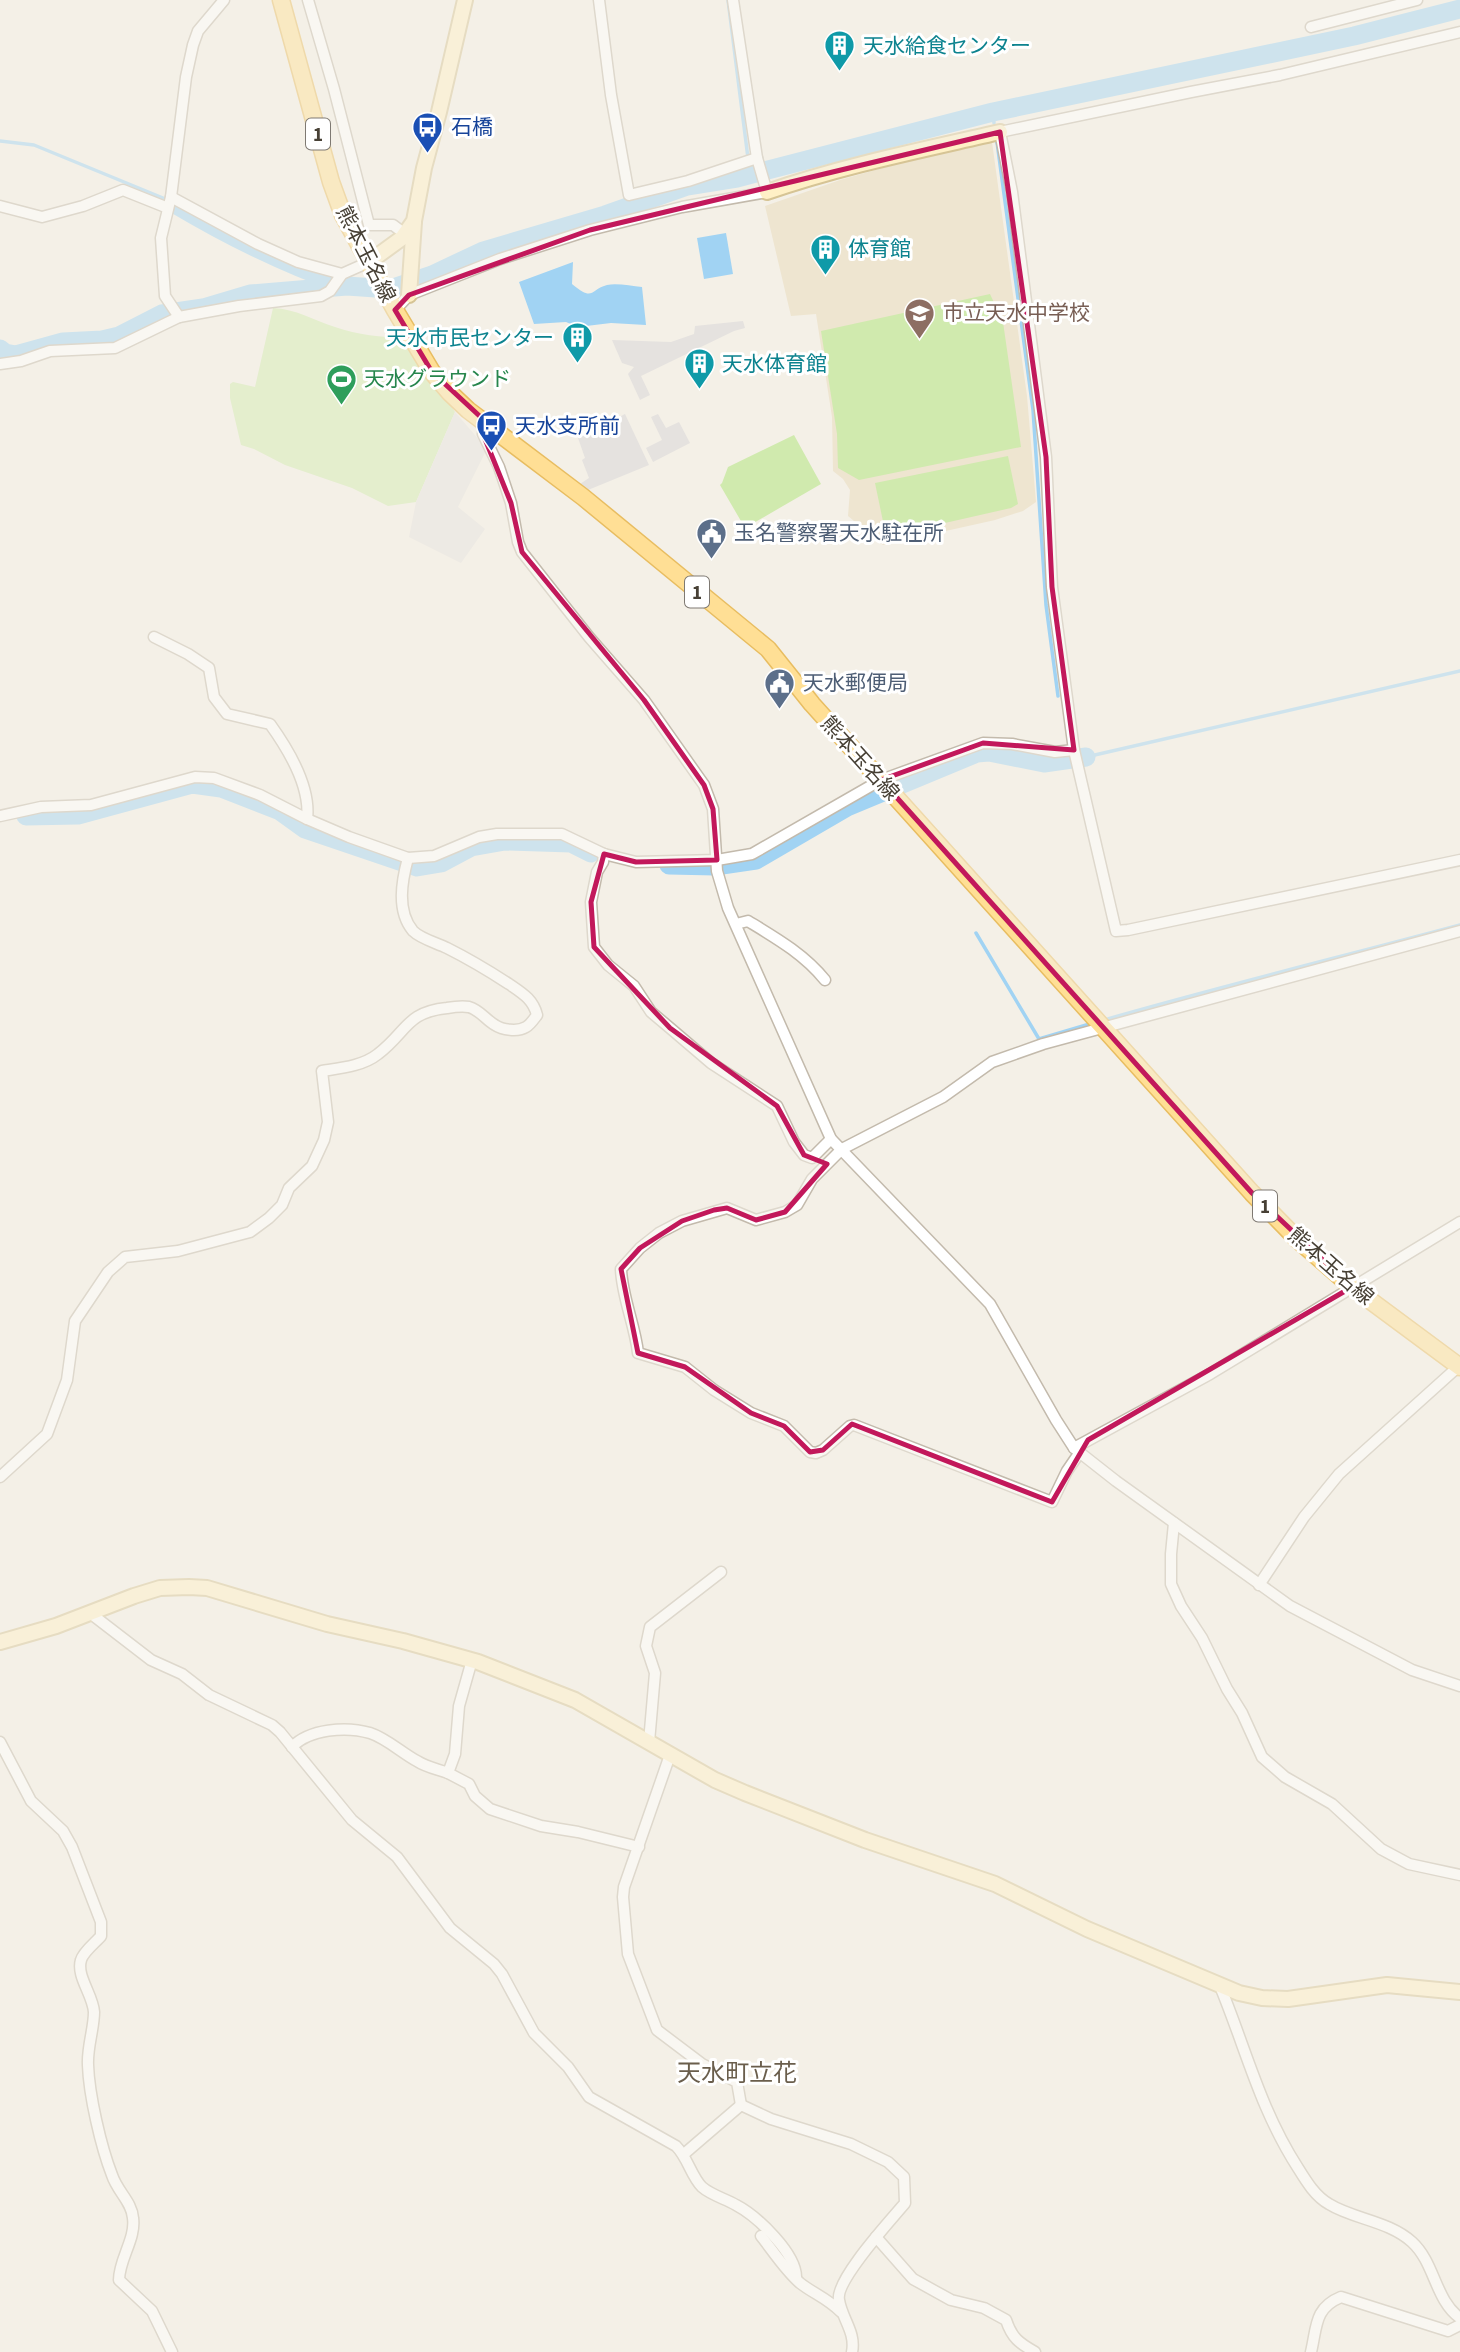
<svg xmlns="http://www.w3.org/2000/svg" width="1460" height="2352" font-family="'Source Sans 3','Noto Sans JP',sans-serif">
<rect width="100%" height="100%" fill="#f4f0e7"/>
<!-- education -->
<path fill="#eee5d0" d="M 992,142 L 1027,396 L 1036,502 L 1023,511 L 995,520 L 883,545 L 848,516 L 850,490 L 843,479 L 833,471 L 832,417 L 816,314 L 791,316 L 765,206 L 840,180 L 925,156 Z"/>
<!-- green -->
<g fill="#d0eaae">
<path d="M 990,294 L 1003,322 L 1021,447 L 859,480 L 838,468 L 837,434 L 821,331 Z"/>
<path d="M 273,308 C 296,309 313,320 335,327 C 358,335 381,337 405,338 L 433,377 L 455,412 L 416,502 L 388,506 L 352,488 L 285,465 L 254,449 L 241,445 L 230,398 L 230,384 L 233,382 L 255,387 Z"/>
<path d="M 794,435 L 821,484 L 745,528 L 720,485 L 722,483 L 728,467 Z"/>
<path d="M 1008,456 L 1018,504 L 1011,508 L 892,535 L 885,531 L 875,483 Z"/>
</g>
<!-- parking -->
<g fill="#e5e2df">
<path d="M 743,321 L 745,328 L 734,331 L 641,376 L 650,395 L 640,400 L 628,374 L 634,367 L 622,363 L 612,340 L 671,342 L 694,334 L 695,326 Z"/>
<path d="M 455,412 L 487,449 L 458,507 L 485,529 L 461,563 L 409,537 L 416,502 Z"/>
<path d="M 625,414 L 649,465 L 588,490 L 580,484 L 589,478 L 582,460 L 585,458 L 578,438 Z"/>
<path d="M 658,414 L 666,428 L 679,422 L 690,443 L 653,462 L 646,448 L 662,440 L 651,417 Z"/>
</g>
<!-- water -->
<g fill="#a1d3f3">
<path d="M 726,233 L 733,274 L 704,279 L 697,238 Z"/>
<path d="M 573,262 L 572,284 C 594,302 589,290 607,285 C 617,283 631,286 642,287 L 646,325 L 611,323 L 578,327 L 566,322 L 534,324 L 519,282 Z"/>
</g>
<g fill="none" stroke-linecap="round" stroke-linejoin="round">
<!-- stream -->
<g stroke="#a1d3f3" stroke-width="3.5">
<path d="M 728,0 L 750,174"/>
<path d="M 993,112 L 994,123"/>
<path d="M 0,141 L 34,145 L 163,198"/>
<path d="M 997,142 L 1033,410 L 1046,605 L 1058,696"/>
<path d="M 1086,757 L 1460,671"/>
<path d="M 976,933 L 1039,1039 L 1093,1023"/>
<path d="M 1104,1020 C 1222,986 1341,957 1460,925"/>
</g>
<!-- river -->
<g stroke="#a1d3f3" stroke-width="19">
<path d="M 175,204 C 229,236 280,262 340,283"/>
<path d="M 0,349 L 5,353 L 16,355 L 63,342 L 102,340 L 119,336 L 162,314 L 203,308 L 250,294 L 347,286 L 390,289 L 432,275 L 483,251 L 605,215 L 687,186 L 737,178 L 993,112 L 1354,36 L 1460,9"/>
<path d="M 26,816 L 78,815 L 192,784 L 221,788 L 280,811 L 305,829 L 417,867 L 441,863 L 471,847 L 505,841 L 571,843 L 591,853"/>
<path d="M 669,865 L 715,866 L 756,860 L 847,807 L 977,753 L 989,752 L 1044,763 L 1086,757"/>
</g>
<defs>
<g id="street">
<path d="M 224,0 L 198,31 L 193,45 L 186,77 L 171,197 L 161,238 L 165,296 L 179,317 L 239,306 L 321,296 L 330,291 L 342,274 L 369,262"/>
<path d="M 308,0 L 334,89 L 369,225 L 393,225 L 405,234"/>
<path d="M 599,0 L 611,95 L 629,195 L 688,181 L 757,158"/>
<path d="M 1311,27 L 1417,0"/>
<path d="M 1460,32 L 1280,75 L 1191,92 L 1000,132 L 1012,192 L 1046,457 L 1052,587 L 1074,750 L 1116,931 L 1128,930 L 1460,860"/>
<path d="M 171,197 L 258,244 L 298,262 L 342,274"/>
<path d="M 0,206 L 42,217 L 83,206 L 123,190 L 168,208"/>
<path d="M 395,310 L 409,295 L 500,259 L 590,230 L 682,207 L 767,192 L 757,158 L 733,0"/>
<path d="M 0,364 L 21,361 L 50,351 L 115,348 L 179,317"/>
<path d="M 485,421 L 483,434 L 499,467 L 511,503 L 518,542 L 522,552 L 589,637 L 644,700 L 704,785 L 713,809 L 717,871 L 728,908 L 831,1139 L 990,1304 L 1056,1420 L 1074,1448 L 1116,1481 L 1290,1606 L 1412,1670 L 1460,1686"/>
<path d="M 154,637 L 188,654 L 209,668 L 214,697 L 227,714 L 270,724 C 288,749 311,787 307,819"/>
<path d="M 0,816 L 41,807 L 91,805 L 195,777 L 214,778 L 260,795 L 307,819 L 349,837 L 408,858 L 434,856 L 479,837 L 497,834 L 562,834 L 604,854 L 636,862 L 717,860 L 752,854 L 881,780 L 983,743 L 1012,744 L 1055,752 L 1074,750"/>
<path d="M 604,854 L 603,862 L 597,872 L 591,902 L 594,947 L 608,965 L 634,986 L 651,1012 L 670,1028 L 711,1063 L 777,1106 L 794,1142 L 804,1155 L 812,1158 L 831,1139"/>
<path d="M 736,924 L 748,921 C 776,938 804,954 825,980"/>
<path d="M 1074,1448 L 1210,1374 L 1460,1222"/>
<path d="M 1080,1452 L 1067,1471 L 1052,1502 L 854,1425 L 850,1426 L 823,1450 L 816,1453 L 810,1452 L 784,1426 L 751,1413 L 714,1390 L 685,1367 L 638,1353 C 635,1325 622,1297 621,1269 L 640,1248 L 659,1233 L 682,1221 L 727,1208 L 756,1220 L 785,1212 L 797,1205 L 812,1179 L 842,1149 L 943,1097 L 992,1062 L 1043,1044 L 1460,931"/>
<path d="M 0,1477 L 47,1434 L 67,1380 L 75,1321 L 108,1272 L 125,1257 L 178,1251 L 250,1232 L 269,1218 L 282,1205 L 289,1188 L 312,1166 L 324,1140 L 328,1122 L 322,1071 C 341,1068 363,1066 378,1054 C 407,1032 406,1012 447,1008 C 453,1007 463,1006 469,1007 C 480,1010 486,1020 495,1025 C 502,1030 518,1032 526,1027 C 530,1025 534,1019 537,1015 C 533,999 522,993 509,984 C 489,971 469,959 447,948 C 437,943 421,939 413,931 C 396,911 402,880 408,858"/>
<path d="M 1174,1523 L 1171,1554 L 1171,1584 L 1181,1606 L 1202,1638 L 1227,1689 L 1242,1713 L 1262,1757 L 1285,1777 L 1332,1804 L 1381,1849 L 1409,1864 L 1460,1875"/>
<path d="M 1259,1585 L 1304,1517 L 1339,1474 L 1459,1366"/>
<path d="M 90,1613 L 151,1660 L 182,1674 L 209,1695 L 272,1725 L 280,1732 L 352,1820 L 397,1857 L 450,1928 L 494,1964 L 502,1974 L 534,2033 L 568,2067 L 589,2097 L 676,2146 C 688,2158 691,2176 702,2187 C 711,2195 726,2199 736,2205 C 757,2216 797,2254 796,2278"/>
<path d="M 472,1660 L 459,1706 L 455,1754 L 448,1773 L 469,1784 L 475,1796 L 490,1809 L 541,1826 L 578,1832 L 639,1847"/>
<path d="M 0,1742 L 31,1801 L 63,1831 L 72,1847 L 101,1922 L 101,1936 C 96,1942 83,1952 81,1960 C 76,1976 93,1995 94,2012 C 94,2029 87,2047 88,2065 C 89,2095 101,2147 112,2175 C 117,2191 132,2202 133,2218 C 136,2239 119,2259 119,2280 L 152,2311 L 172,2352"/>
<path d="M 649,1742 L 655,1673 L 646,1646 L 650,1627 L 721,1572"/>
<path d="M 292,1747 C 309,1729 346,1726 370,1733 C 386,1738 402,1753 417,1761 C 426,1767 437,1769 448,1773"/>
<path d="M 670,1755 L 624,1887 L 623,1897 L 628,1954 L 657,2030 L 702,2064 L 737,2082 L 741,2105"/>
<path d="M 1220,1986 C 1246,2049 1260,2109 1298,2168 C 1306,2181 1315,2196 1329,2204 C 1353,2219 1389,2221 1412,2242 C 1435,2263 1435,2300 1460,2318"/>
<path d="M 741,2105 L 771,2119 L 851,2144 L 888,2162 L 904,2177 L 905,2203 C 891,2220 835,2280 839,2300 C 842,2319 856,2332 852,2352"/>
<path d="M 684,2154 L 741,2105"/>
<path d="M 761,2236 C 773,2251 785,2270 800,2283 C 814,2294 827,2298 841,2312"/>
<path d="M 876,2237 L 913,2279 L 951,2300 L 984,2308 L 1006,2320 C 1012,2338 1019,2343 1035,2352"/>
<path d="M 1311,2352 C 1317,2327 1314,2308 1341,2297 L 1448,2331 L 1460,2325"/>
</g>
<g id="secondary">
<path d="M 767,192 C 842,166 922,150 1000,132"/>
<path d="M 369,262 L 402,238 L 414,221 L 424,168 L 439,112 L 465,0"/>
<path d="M 409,295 L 414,222"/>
<path d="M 0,1642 L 56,1626 L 134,1596 L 160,1588 L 189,1587 L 207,1588 L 327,1624 L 403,1641 L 478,1662 L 575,1700 L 715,1780 L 745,1793 L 865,1840 L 995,1884 L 1087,1929 L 1239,1993 L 1262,1998 L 1288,1999 L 1387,1985 L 1460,1992"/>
</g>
<path id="primary" d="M 281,0 L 331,182 L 343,215 L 395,310 L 432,372 L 450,393 L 468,410 L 583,497 L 768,649 L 812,704 L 1252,1193 L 1297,1239 L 1352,1287 L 1460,1367"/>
</defs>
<!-- street casing -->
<use href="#street" stroke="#c3baac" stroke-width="13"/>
<!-- secondary casing -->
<use href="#secondary" stroke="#d6c495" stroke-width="18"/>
<!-- primary casing -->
<use href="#primary" stroke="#e8bd61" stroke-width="19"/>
<!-- street -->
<use href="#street" stroke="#fff" stroke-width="10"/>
<!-- secondary -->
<use href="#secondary" stroke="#fff0c6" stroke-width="14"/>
<!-- primary -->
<use href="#primary" stroke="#ffdf95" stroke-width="16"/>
</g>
<!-- marked area -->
<path d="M0 0H1460V2352H0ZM 1000,132 L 1046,457 L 1052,587 L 1074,750 L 983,743 L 881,780 L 1252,1193 L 1352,1287 L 1088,1440 L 1052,1502 L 852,1424 L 823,1450 L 810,1452 L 784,1426 L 751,1413 L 685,1367 L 638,1353 L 621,1269 L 640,1248 L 682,1221 L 714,1210 L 727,1208 L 756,1220 L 785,1212 L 827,1164 L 804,1155 L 777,1106 L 670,1028 L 594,947 L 591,902 L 604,854 L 636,862 L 717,860 L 713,809 L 704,785 L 644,700 L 522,552 L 511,503 L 483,434 L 485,421 L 432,372 L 395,310 L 409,295 L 590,230 Z" fill="#f4f0e7" fill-opacity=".55" fill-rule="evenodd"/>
<path fill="none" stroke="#c2185b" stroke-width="5" stroke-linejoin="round" d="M 1000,132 L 1046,457 L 1052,587 L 1074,750 L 983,743 L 881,780 L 1252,1193 L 1352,1287 L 1088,1440 L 1052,1502 L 852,1424 L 823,1450 L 810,1452 L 784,1426 L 751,1413 L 685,1367 L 638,1353 L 621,1269 L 640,1248 L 682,1221 L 714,1210 L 727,1208 L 756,1220 L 785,1212 L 827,1164 L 804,1155 L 777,1106 L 670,1028 L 594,947 L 591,902 L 604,854 L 636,862 L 717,860 L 713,809 L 704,785 L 644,700 L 522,552 L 511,503 L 483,434 L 485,421 L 432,372 L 395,310 L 409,295 L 590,230 Z"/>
<!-- icons -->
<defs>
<symbol id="building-pin" viewBox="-11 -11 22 30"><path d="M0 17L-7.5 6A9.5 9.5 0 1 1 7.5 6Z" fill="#0f9aa8" stroke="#fff"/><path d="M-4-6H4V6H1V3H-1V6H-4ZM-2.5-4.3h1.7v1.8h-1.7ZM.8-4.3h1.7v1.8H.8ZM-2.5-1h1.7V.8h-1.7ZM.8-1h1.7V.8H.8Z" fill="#fff"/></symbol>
<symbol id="bus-pin" viewBox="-11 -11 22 30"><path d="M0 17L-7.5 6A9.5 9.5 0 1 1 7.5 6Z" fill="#1a4fb4" stroke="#fff"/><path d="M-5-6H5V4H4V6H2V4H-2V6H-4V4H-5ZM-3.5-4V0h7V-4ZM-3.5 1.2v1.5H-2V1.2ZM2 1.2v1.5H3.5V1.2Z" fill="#fff"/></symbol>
<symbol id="school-pin" viewBox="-11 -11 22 30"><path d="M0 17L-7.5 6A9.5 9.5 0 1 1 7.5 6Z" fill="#8d6e63" stroke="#fff"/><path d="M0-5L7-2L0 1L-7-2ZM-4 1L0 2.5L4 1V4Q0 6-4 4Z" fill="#fff"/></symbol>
<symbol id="stadium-pin" viewBox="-11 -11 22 30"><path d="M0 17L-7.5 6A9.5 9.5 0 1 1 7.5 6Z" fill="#2e9e5b" stroke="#fff"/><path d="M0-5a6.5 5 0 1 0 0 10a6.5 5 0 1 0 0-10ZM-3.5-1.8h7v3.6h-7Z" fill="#fff"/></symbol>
<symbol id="civic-pin" viewBox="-11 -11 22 30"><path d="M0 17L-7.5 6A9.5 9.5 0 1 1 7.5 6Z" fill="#5c6f8a" stroke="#fff"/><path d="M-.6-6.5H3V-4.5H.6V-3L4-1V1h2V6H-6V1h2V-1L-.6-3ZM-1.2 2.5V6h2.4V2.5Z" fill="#fff"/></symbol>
</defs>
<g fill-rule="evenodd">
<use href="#building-pin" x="822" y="28" width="35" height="47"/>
<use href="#bus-pin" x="410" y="110" width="35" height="47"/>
<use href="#building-pin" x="808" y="232" width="35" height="47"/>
<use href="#school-pin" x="902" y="296" width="35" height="47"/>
<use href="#building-pin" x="560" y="320" width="35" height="47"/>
<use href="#building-pin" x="682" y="346" width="35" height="47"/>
<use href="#stadium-pin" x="324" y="362" width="35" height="47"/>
<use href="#bus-pin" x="474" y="408" width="35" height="47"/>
<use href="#civic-pin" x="694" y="516" width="35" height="47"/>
<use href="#civic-pin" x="762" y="666" width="35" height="47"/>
</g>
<g text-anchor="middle" stroke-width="6" stroke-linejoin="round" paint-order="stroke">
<!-- shield labels -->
<g fill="#fff" stroke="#7e7972" stroke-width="2">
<rect x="306" y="118.5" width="24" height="31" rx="5"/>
<rect x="685" y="576.5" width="24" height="31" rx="5"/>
<rect x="1253" y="1190.5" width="24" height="31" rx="5"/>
</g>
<g font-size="19" font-weight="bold" fill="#474035">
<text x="318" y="141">1</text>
<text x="697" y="599">1</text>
<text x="1265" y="1213">1</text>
</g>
<!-- culture labels -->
<g font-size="21" fill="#0d838f" stroke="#fff" text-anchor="start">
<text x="863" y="53">天水給食センター</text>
<text x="848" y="256">体育館</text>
<text x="554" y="345" text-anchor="end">天水市民センター</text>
<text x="722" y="371">天水体育館</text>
</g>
<!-- transit labels -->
<g font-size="21" fill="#164399" stroke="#fff" text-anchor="start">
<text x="451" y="134">石橋</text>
<text x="515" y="433">天水支所前</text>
</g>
<!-- street labels -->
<g font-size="21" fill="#474035" stroke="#fff">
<text transform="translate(366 254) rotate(63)" y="7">熊本玉名線</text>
<text transform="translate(860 758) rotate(48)" y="7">熊本玉名線</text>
<text transform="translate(1331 1266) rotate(41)" y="7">熊本玉名線</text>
</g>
<!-- education labels -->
<g font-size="21" fill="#785e54" stroke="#fff" text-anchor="start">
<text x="943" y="320">市立天水中学校</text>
</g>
<!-- leisure labels -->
<g font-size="21" fill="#27864d" stroke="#fff" text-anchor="start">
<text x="364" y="386">天水グラウンド</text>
</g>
<!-- service labels -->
<g font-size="21" fill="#4e5e75" stroke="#fff" text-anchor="start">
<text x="734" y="540">玉名警察署天水駐在所</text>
<text x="803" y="690">天水郵便局</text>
</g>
<!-- quarter labels -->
<g font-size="24" fill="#6a5e4c" stroke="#fff">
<text x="737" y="2081">天水町立花</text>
</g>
</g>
</svg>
